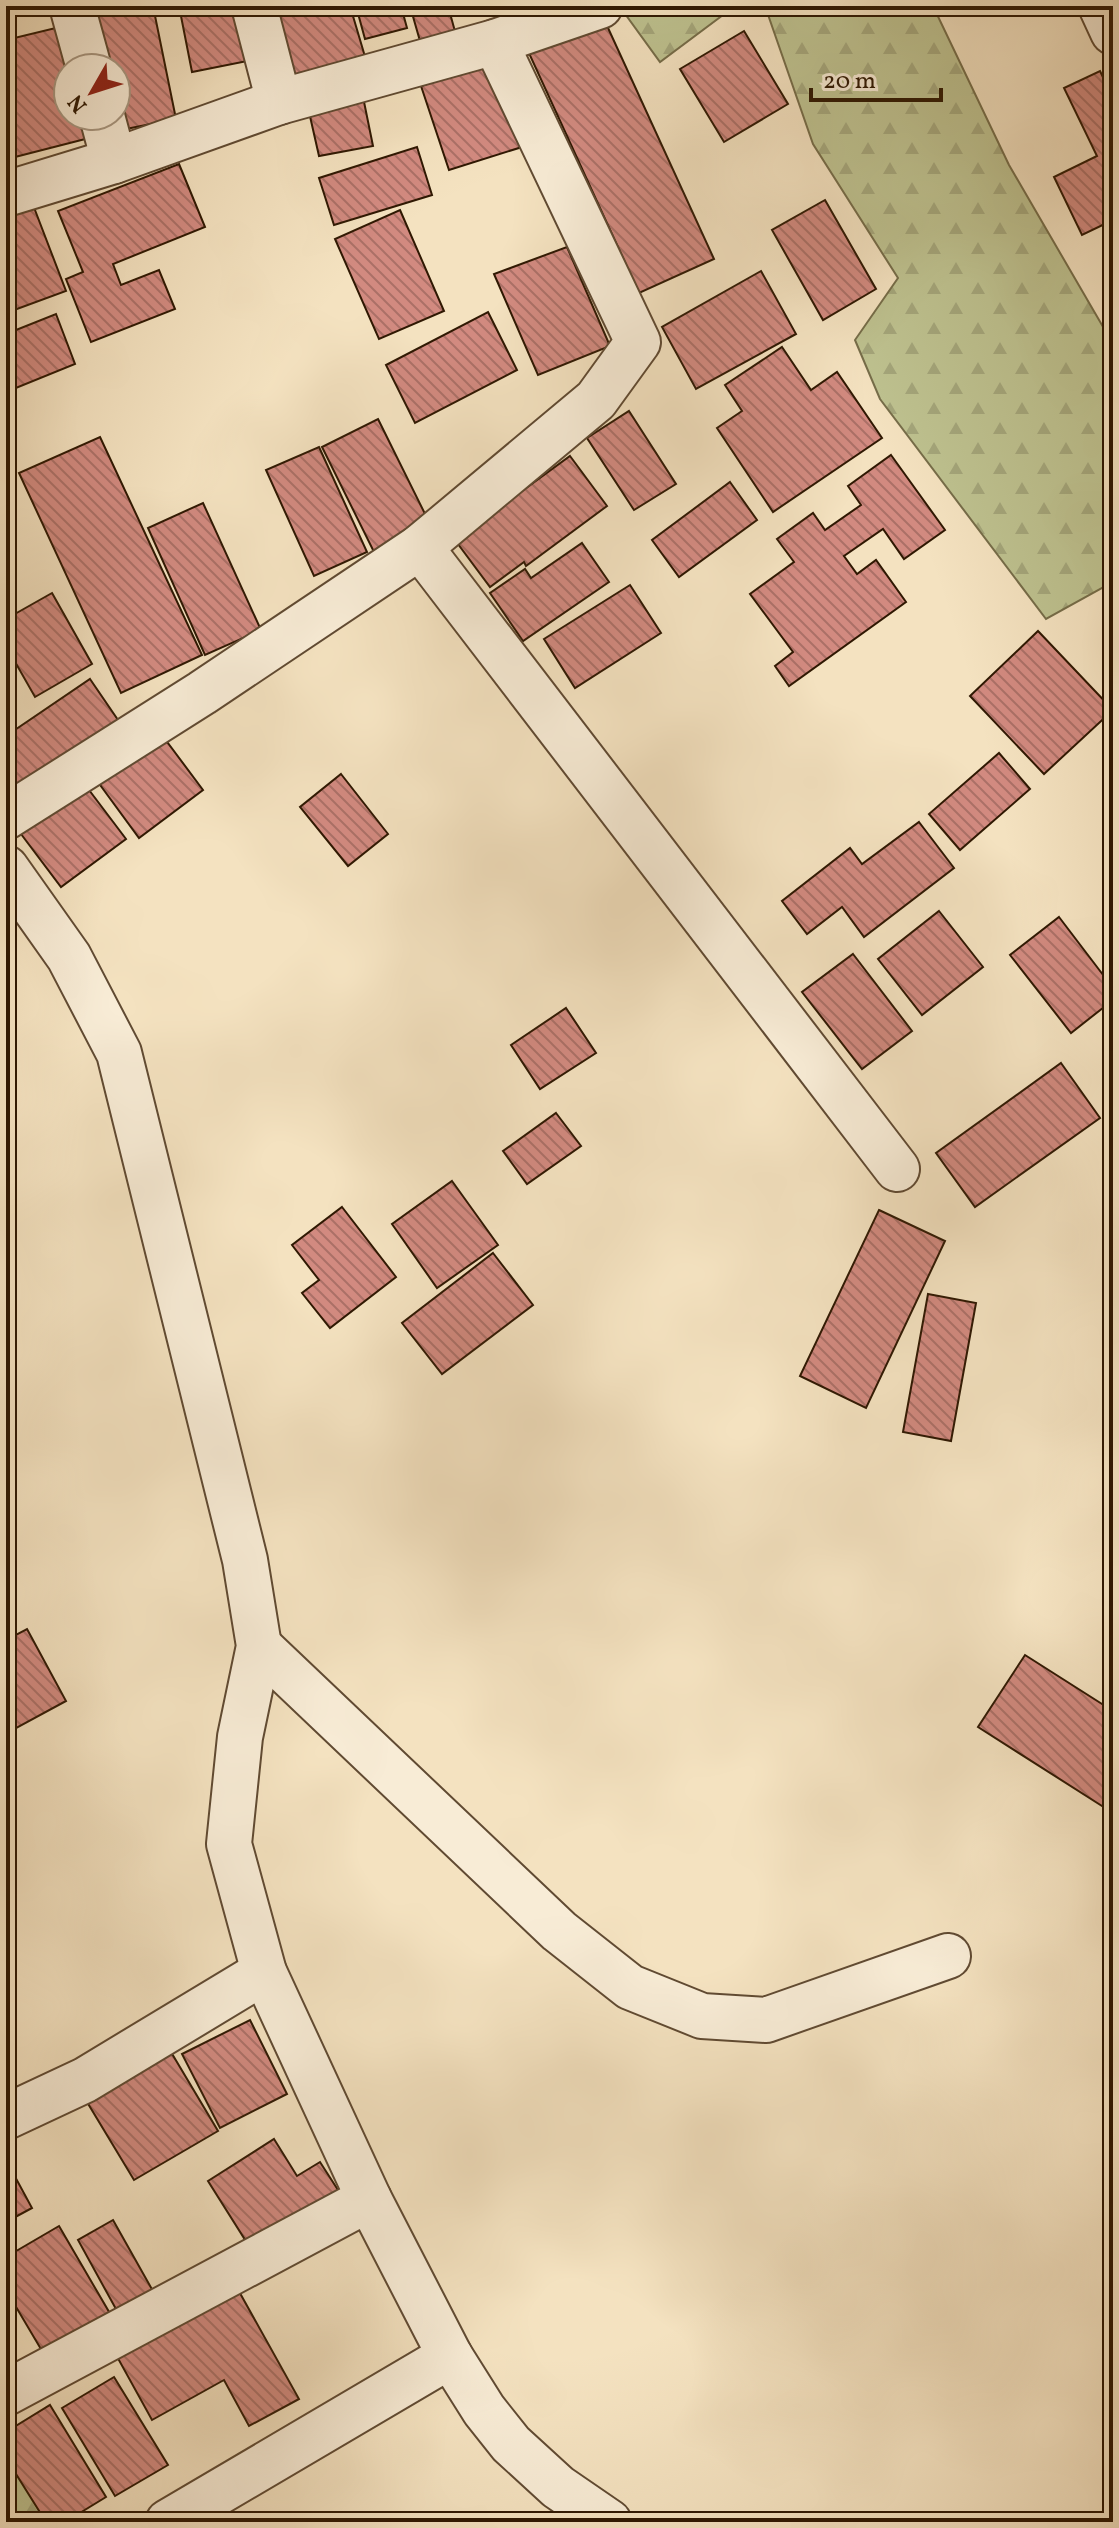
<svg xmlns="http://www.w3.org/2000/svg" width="1119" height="2528" font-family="Vollkorn,serif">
<defs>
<pattern id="forest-firs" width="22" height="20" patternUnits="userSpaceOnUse" patternTransform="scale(2)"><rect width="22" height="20" fill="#bec290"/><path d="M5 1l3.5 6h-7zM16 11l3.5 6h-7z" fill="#a4a67b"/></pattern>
<pattern id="building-back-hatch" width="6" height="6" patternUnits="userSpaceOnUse" patternTransform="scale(2)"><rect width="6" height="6" fill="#d28a80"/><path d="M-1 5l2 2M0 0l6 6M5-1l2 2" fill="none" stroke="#ab7067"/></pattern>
</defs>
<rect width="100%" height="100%" fill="#f4e2c0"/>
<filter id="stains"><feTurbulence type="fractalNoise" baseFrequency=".0025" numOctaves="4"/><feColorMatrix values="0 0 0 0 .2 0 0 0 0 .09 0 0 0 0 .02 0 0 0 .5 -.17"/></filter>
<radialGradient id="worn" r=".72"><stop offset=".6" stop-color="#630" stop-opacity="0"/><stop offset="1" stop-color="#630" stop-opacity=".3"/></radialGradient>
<!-- forest -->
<g fill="url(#forest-firs)" stroke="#766d49" stroke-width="2">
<path d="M 627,6 L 735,6 L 660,62 L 623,11 Z"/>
<path d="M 765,6 L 933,6 L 1009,165 L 1113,344 L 1113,582 L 1046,619 L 880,399 L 855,340 L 898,278 L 813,144 Z"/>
<path d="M 17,2470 L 54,2522 L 6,2522 L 6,2478 Z"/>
</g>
<!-- building -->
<g fill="url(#building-back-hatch)" stroke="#2f1802" stroke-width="2">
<path d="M 90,6 L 153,6 L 176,119 L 116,131 L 116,68 L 103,68 Z"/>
<path d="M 179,6 L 246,6 L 257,59 L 192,72 Z"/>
<path d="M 273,6 L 350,6 L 366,60 L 295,80 Z"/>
<path d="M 356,6 L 401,6 L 407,28 L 365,39 Z"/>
<path d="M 410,6 L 448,6 L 459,46 L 424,55 Z"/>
<path d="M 603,17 L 714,259 L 639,293 L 528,51 Z"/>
<path d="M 68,25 L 68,116 L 92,116 L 97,136 L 15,157 L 6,121 L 6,40 Z"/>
<path d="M 744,31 L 788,104 L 724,142 L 680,69 Z"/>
<path d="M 493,63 L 522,147 L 449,170 L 421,86 Z"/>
<path d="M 1100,71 L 1113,98 L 1113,220 L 1082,235 L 1054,177 L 1097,156 L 1064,88 Z"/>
<path d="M 362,92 L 373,146 L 319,156 L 307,103 Z"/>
<path d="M 417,147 L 432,195 L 334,225 L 319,178 Z"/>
<path d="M 179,164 L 205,227 L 113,264 L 121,285 L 159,270 L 175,309 L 91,342 L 66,279 L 83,272 L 58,211 Z"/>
<path d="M 30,197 L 66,291 L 6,313 L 6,206 Z"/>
<path d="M 825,200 L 876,289 L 823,320 L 772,230 Z"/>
<path d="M 400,210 L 444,311 L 379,339 L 335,239 Z"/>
<path d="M 567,247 L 610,346 L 538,375 L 494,274 Z"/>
<path d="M 761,271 L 796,334 L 696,389 L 662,327 Z"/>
<path d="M 488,312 L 517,370 L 415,423 L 386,365 Z"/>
<path d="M 56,314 L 75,364 L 6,392 L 6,334 Z"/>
<path d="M 782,347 L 811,390 L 837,372 L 882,438 L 773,512 L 717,428 L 742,411 L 725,385 Z"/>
<path d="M 629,411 L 676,484 L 634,510 L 587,438 Z"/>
<path d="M 378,419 L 431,526 L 375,554 L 322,447 Z"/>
<path d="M 100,437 L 202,655 L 121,693 L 19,473 Z"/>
<path d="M 319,447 L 367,552 L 314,576 L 266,470 Z"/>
<path d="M 891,455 L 945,530 L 904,559 L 883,529 L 844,556 L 857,574 L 876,560 L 906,602 L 789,686 L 775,666 L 793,652 L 750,594 L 794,562 L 777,539 L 813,513 L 825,530 L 861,505 L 848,486 Z"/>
<path d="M 570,456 L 607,506 L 526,566 L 524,562 L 490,587 L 455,540 Z"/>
<path d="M 730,482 L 757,520 L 679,577 L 652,540 Z"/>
<path d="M 203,503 L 261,630 L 205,655 L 148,528 Z"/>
<path d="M 582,543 L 609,582 L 523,641 L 490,593 L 525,569 L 531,578 Z"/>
<path d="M 630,585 L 661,633 L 575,688 L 544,639 Z"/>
<path d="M 52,593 L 92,664 L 35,697 L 6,646 L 6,619 Z"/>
<path d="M 1038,631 L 1113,710 L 1044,774 L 970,696 Z"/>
<path d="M 90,679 L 118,720 L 6,797 L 6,736 Z"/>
<path d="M 159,731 L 203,790 L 139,838 L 95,778 Z"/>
<path d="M 999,753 L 1030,789 L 960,850 L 929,814 Z"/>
<path d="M 341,774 L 388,834 L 348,866 L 300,807 Z"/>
<path d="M 83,782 L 126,839 L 61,887 L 18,830 Z"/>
<path d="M 919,822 L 954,868 L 864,937 L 842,907 L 807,934 L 782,901 L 850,848 L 862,864 Z"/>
<path d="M 939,911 L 983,967 L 922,1015 L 878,959 Z"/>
<path d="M 1059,917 L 1113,988 L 1113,1000 L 1071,1033 L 1010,955 Z"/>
<path d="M 853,954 L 912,1031 L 862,1069 L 802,992 Z"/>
<path d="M 566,1008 L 596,1053 L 540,1089 L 511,1045 Z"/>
<path d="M 1061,1063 L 1100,1118 L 975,1207 L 936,1153 Z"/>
<path d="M 556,1113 L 581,1146 L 527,1184 L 503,1151 Z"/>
<path d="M 452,1181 L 498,1245 L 437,1288 L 392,1224 Z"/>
<path d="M 342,1207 L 396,1277 L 330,1328 L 302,1293 L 319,1280 L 292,1245 Z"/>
<path d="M 879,1210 L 945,1241 L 866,1408 L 800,1376 Z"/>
<path d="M 493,1253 L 533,1305 L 442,1374 L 402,1323 Z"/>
<path d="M 928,1294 L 976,1303 L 951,1441 L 903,1432 Z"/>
<path d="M 27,1629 L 66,1701 L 9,1732 L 6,1726 L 6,1640 Z"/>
<path d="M 1025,1655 L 1113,1711 L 1113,1813 L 978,1727 Z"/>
<path d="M 250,2020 L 287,2094 L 220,2128 L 182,2054 Z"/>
<path d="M 165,2042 L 218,2131 L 134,2180 L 81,2092 Z"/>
<path d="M 274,2139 L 297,2176 L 320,2162 L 338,2190 L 249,2246 L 208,2181 Z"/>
<path d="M 6,2160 L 32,2208 L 6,2222 Z"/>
<path d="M 113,2220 L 158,2300 L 122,2320 L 78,2240 Z"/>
<path d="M 59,2226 L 112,2317 L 45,2356 L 6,2290 L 6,2257 Z"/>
<path d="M 236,2286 L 299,2399 L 249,2426 L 224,2380 L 152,2420 L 115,2353 Z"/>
<path d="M 114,2377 L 168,2465 L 115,2496 L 62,2408 Z"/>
<path d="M 50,2405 L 106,2497 L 65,2522 L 46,2522 L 6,2458 L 6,2432 Z"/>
</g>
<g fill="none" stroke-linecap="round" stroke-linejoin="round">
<defs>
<g id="minor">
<path d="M 72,6 L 89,68"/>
<path d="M 254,6 L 279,102"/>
<path d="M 1101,6 L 1113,32"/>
<path d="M 114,161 L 279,102 L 495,42 L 600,6"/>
<path d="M 6,194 L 114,161 L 102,116"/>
<path d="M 420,547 L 897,1169"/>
<path d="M 6,817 L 202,693 L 420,547 L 596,400 L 638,342 L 495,42"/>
<path d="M 6,868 L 69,957 L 119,1053 L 245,1560 L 259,1646 L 240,1737 L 229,1844 L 264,1972 L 369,2199 L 450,2356 L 484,2410 L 511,2444 L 558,2487 L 609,2522"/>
<path d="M 259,1646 L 559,1931 L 630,1987 L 702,2016 L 766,2020 L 948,1956"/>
<path d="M 6,2117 L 85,2080 L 264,1972"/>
<path d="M 6,2393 L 369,2199"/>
<path d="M 168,2522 L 450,2356"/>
</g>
</defs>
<!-- minor casing -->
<use href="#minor" stroke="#604a32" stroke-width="48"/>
<!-- minor -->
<use href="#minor" stroke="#f8ecd6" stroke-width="44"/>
</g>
<!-- margin -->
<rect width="1119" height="2528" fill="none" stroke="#f4e2c0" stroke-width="32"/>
<rect x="8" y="8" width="1103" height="2512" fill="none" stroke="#2f1802" stroke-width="4"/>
<rect x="16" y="16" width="1087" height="2496" fill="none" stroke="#2f1802" stroke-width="2"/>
<!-- north arrow -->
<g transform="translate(92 92) rotate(231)"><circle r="38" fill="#f8ecd6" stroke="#a89781" stroke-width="2"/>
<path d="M0-6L14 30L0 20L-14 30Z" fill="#8f2418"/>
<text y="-12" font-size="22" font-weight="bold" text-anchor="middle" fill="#2f1802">N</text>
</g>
<!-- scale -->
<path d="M811 88v12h130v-12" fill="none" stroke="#2f1802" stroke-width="4"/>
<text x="823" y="88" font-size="24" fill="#2f1802" stroke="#f8ecd6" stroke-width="6" paint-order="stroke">20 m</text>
<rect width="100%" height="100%" filter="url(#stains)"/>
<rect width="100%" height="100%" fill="url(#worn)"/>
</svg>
